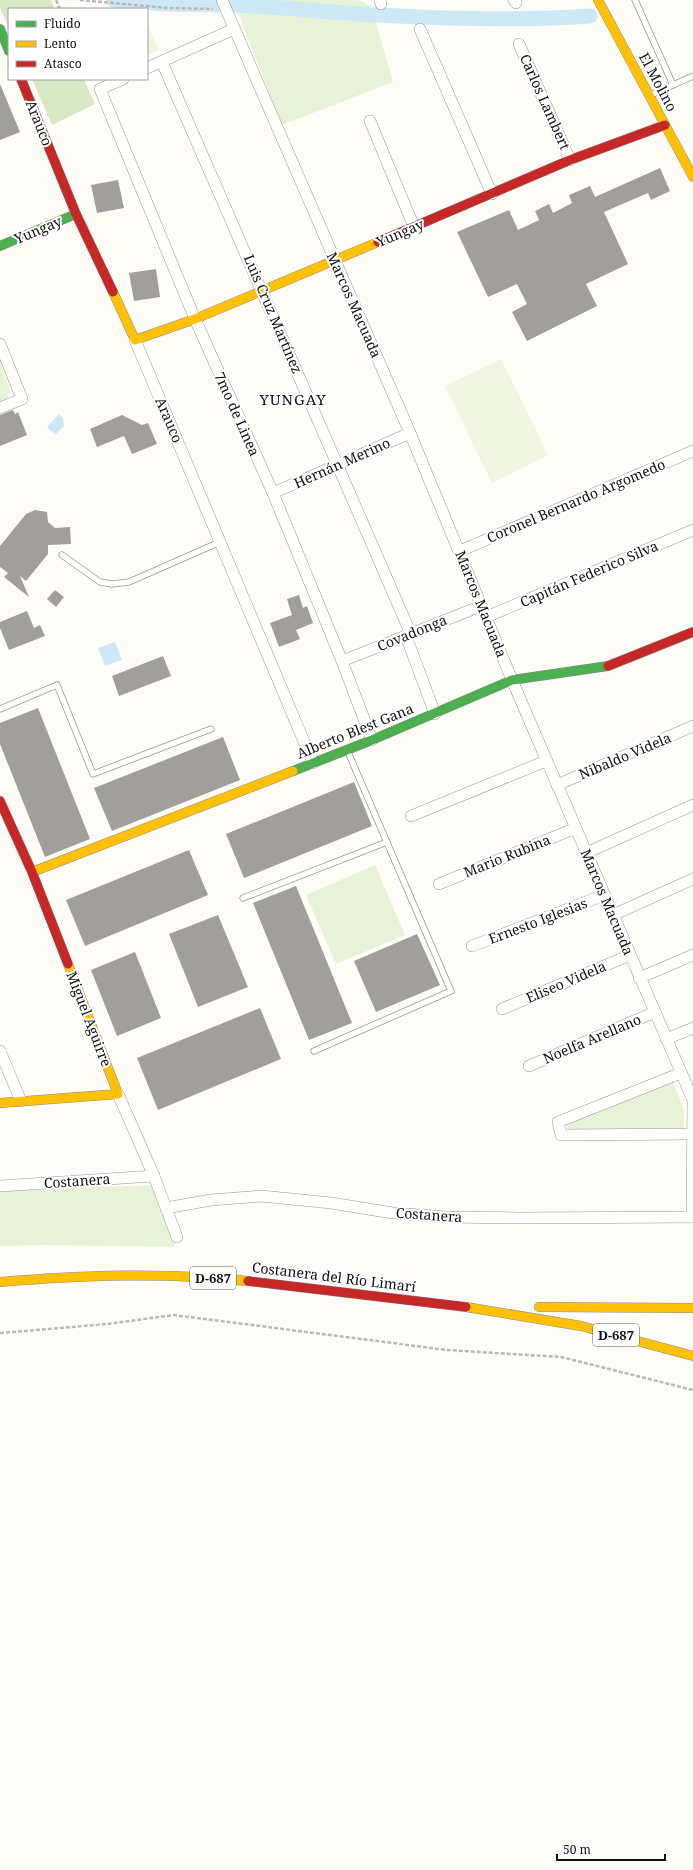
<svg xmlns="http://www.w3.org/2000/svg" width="693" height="1870" font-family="'Noto Serif',serif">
<rect width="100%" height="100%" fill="#fdfcf7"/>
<!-- green -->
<g fill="#e7f3d7">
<path d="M 233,0 L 359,0 L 371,6 L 393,82 L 282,125 Z"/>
<path d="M 0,362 L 10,390 L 7,400 L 0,403 Z"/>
<path d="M 375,865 L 405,935 L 336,964 L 306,895 Z"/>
<path d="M 673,1082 L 684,1110 L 684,1130 L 568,1131 L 566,1123 Z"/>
<path d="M 153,1185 L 175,1247 L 44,1245 L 0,1246 L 0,1191 Z"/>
</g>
<!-- forest -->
<g fill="#d8eac5">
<path d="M 0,0 L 51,0 L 55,9 L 9,9 L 9,28 L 0,8 Z"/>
<path d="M 32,79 L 84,79 L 95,104 L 52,125 Z"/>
</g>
<!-- pitch -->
<g fill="#f0f6e1">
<path d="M 147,24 L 159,50 L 147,55 Z"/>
<path d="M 501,359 L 548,455 L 492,483 L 445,386 Z"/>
</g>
<!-- water -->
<g fill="#cde8f7">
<path d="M 59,414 L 63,418 L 64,426 L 55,435 L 47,427 Z"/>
<path d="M 115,642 L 122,660 L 105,666 L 98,648 Z"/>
</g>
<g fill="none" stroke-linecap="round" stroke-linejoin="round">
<!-- canal -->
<g stroke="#cde8f7" stroke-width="15">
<path d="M 114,0 L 166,4 L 219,5"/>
<path d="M 228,5 C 279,6 329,13 380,15 C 450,19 521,21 590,16"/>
</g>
</g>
<!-- building -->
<g fill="#a19f9c">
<path d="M 0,84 L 20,132 L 0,140 Z"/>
<path d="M 660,168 L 670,191 L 651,200 L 648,193 L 604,212 L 628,264 L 586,284 L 597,306 L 527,341 L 512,312 L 527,304 L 517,284 L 488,297 L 457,232 L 509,210 L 518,230 L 539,220 L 535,211 L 549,204 L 553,213 L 572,203 L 569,195 L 590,186 L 595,197 Z"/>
<path d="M 118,180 L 124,208 L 97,213 L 91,185 Z"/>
<path d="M 156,269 L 160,297 L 134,301 L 129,273 Z"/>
<path d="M 13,410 L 15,414 L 18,412 L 27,435 L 0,446 L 0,415 Z"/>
<path d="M 122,415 L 142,425 L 148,423 L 157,444 L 132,454 L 124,436 L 97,447 L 90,429 Z"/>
<path d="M 35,510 L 47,512 L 48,522 L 55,528 L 70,527 L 71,544 L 48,545 L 48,554 L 26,581 L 20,576 L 29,597 L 4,577 L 8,573 L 0,567 L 0,546 L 26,514 Z"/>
<path d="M 55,590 L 64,597 L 56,607 L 47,599 Z"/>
<path d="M 299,595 L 303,608 L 307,606 L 313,623 L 296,630 L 300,639 L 279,647 L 270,623 L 292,615 L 287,599 Z"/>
<path d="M 27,611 L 34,628 L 40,625 L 45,636 L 9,650 L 0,628 L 0,622 Z"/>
<path d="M 163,656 L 171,676 L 119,696 L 112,676 Z"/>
<path d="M 38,708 L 90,839 L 45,857 L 0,744 L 0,723 Z"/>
<path d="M 223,737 L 240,780 L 112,831 L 94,788 Z"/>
<path d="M 354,782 L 372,826 L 244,878 L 226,834 Z"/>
<path d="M 189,850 L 208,895 L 85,946 L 66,900 Z"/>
<path d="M 296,886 L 352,1023 L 309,1040 L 253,903 Z"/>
<path d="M 218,915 L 248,987 L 198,1007 L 169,934 Z"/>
<path d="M 417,934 L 440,985 L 376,1012 L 354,961 Z"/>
<path d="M 135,952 L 161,1018 L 117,1036 L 91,970 Z"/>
<path d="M 260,1008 L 281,1059 L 158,1110 L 137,1058 Z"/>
</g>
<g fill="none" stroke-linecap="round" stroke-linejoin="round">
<defs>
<g id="lane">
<path d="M 635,0 L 673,85"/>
<path d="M 651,95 L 693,76"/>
<path d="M 62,555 L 100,582 L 112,584 L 129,582 L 220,542"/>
<path d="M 0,709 L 57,685 L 93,774 L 211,729"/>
<path d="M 243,898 L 387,842"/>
<path d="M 314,1051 L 451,991 L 348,752"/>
</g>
<g id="street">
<path d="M 222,0 L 410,433 L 512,680 L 693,1100 L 692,1217"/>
<path d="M 380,0 L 381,4"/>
<path d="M 514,0 L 516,3"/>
<path d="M 420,29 L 492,194"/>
<path d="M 519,44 L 570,160"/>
<path d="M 162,62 C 246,252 328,443 411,634"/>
<path d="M 147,68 L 234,29"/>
<path d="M 123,79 L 100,89 L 195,319 L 273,493 L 342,661 L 372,740"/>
<path d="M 370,121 L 414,227"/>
<path d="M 135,340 L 313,763"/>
<path d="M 0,344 L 22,399 L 0,408"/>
<path d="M 273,493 L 410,433"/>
<path d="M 460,551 L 693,451"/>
<path d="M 486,617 L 693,530"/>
<path d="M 406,636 L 435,714"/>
<path d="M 342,661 L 481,606"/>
<path d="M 557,785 L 693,726"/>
<path d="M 411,816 L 546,761"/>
<path d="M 586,853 L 693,805"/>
<path d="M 439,884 L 576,828"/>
<path d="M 613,915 L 693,879"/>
<path d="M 472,946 L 604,895"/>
<path d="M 639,978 L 693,955"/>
<path d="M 502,1009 L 630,955"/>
<path d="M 666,1039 L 693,1028"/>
<path d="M 0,1051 L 21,1101"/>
<path d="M 529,1066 L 655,1012"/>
<path d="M 681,1073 L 558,1122 L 561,1135 L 693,1134"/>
<path d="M 118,1094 L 154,1176 L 177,1237"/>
<path d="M 0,1186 L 154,1176"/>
<path d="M 166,1208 L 211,1200 L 261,1196 L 331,1203 L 393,1213 L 447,1217 L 519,1218 L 693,1217"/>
</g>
<g id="fast">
<path d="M 0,29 L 9,51"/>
<path d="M 0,246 L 76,214"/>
<path d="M 293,771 L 372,740 L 512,680 L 608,666"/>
</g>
<g id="slow">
<path d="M 598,0 L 693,177"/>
<path d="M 113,292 L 135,340 L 195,319 L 378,242"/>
<path d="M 32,872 L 293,771"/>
<path d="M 0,1103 L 118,1094 L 68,964"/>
<path d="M 0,1282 C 83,1275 165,1272 248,1281"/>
<path d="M 466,1307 L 581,1326 L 693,1356"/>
<path d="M 539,1307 L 693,1308"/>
</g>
<g id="jam">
<path d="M 21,79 L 76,214 L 113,292"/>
<path d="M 378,242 L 570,160 L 665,125"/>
<path d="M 608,666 L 693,632"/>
<path d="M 0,801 L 32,872 L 68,964"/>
<path d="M 248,1281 L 466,1307"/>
</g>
</defs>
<!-- lane casing -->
<use href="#lane" stroke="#979795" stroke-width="7"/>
<!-- street casing -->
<use href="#street" stroke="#979795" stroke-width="12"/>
<!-- fast casing -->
<use href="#fast" stroke="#8e8d8b" stroke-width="10"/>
<!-- slow casing -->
<use href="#slow" stroke="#8e8d8b" stroke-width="10"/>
<!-- jam casing -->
<use href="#jam" stroke="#8e8d8b" stroke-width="10"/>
<!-- path -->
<g stroke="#b9b9b8" stroke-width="2.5" stroke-dasharray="4 2" stroke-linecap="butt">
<path d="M 56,0 L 60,9"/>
<path d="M 80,0 L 168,8 L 213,9"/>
<path d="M 0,1333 L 107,1324 L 174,1315 L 447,1350 L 561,1357 L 693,1390"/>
</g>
<!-- lane -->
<use href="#lane" stroke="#fffffe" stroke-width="5.5"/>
<!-- street -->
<use href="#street" stroke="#fffffe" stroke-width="11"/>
<!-- fast -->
<use href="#fast" stroke="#4caf50" stroke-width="9"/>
<!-- slow -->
<use href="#slow" stroke="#ffc107" stroke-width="9"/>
<!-- jam -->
<use href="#jam" stroke="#c62828" stroke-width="9"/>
</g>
<g text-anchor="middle" stroke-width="4" stroke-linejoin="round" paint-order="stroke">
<!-- shield labels -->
<g fill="#fff" stroke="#585858" stroke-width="1">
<rect x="190" y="1267" width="46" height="22" rx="3"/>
<rect x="593" y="1324" width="46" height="22" rx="3"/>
</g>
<g font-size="13" font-weight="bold" fill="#111">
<text x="213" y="1283">D-687</text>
<text x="616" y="1340">D-687</text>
</g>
<!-- street labels -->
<g font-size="14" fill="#111" stroke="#fff">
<text transform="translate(658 82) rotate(62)" y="5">El Molino</text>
<text transform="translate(545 102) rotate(66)" y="5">Carlos Lambert</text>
<text transform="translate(39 123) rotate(68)" y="5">Arauco</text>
<text transform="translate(38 230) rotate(-23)" y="5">Yungay</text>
<text transform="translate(400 233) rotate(-23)" y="5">Yungay</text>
<text transform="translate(354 305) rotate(66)" y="5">Marcos Macuada</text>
<text transform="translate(273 314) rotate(67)" y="5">Luis Cruz Martínez</text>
<text transform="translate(237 414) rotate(66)" y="5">7mo de Linea</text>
<text transform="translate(169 420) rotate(67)" y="5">Arauco</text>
<text transform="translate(342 463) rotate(-24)" y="5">Hernán Merino</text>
<text transform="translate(576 501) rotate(-23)" y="5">Coronel Bernardo Argomedo</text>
<text transform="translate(589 574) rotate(-23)" y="5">Capitán Federico Silva</text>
<text transform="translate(481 604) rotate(68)" y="5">Marcos Macuada</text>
<text transform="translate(412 633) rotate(-22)" y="5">Covadonga</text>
<text transform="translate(355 731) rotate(-22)" y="5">Alberto Blest Gana</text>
<text transform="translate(625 756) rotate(-23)" y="5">Nibaldo Videla</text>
<text transform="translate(507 856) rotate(-22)" y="5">Mario Rubina</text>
<text transform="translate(607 902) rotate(67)" y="5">Marcos Macuada</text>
<text transform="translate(538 921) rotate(-21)" y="5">Ernesto Iglesias</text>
<text transform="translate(566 982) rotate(-23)" y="5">Eliseo Videla</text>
<text transform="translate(89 1019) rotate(69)" y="5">Miguel Aguirre</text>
<text transform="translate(592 1039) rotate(-23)" y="5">Noelfa Arellano</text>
<text transform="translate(77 1181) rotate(-4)" y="5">Costanera</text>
<text transform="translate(429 1215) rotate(4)" y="5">Costanera</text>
<text transform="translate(334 1277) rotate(7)" y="5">Costanera del Río Limarí</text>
</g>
<!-- neighbourhood labels -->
<g font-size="15" letter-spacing="1" fill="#111" stroke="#fff">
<text x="293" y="405">YUNGAY</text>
</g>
</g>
<!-- legend -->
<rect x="8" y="8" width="140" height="72" fill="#ffffff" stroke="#a0a0a0"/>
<rect x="16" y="21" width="20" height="6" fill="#4caf50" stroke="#a0a0a0"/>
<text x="44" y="28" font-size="12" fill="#111111">Fluido</text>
<rect x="16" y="41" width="20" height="6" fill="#ffc107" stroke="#a0a0a0"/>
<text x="44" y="48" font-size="12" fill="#111111">Lento</text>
<rect x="16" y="61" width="20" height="6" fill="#c62828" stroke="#a0a0a0"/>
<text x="44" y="68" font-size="12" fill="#111111">Atasco</text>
<!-- scale -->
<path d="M557 1854v6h108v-6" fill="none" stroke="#111111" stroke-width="2"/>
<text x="563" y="1854" font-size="12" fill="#111111" stroke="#ffffff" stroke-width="3" paint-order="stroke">50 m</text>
</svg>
